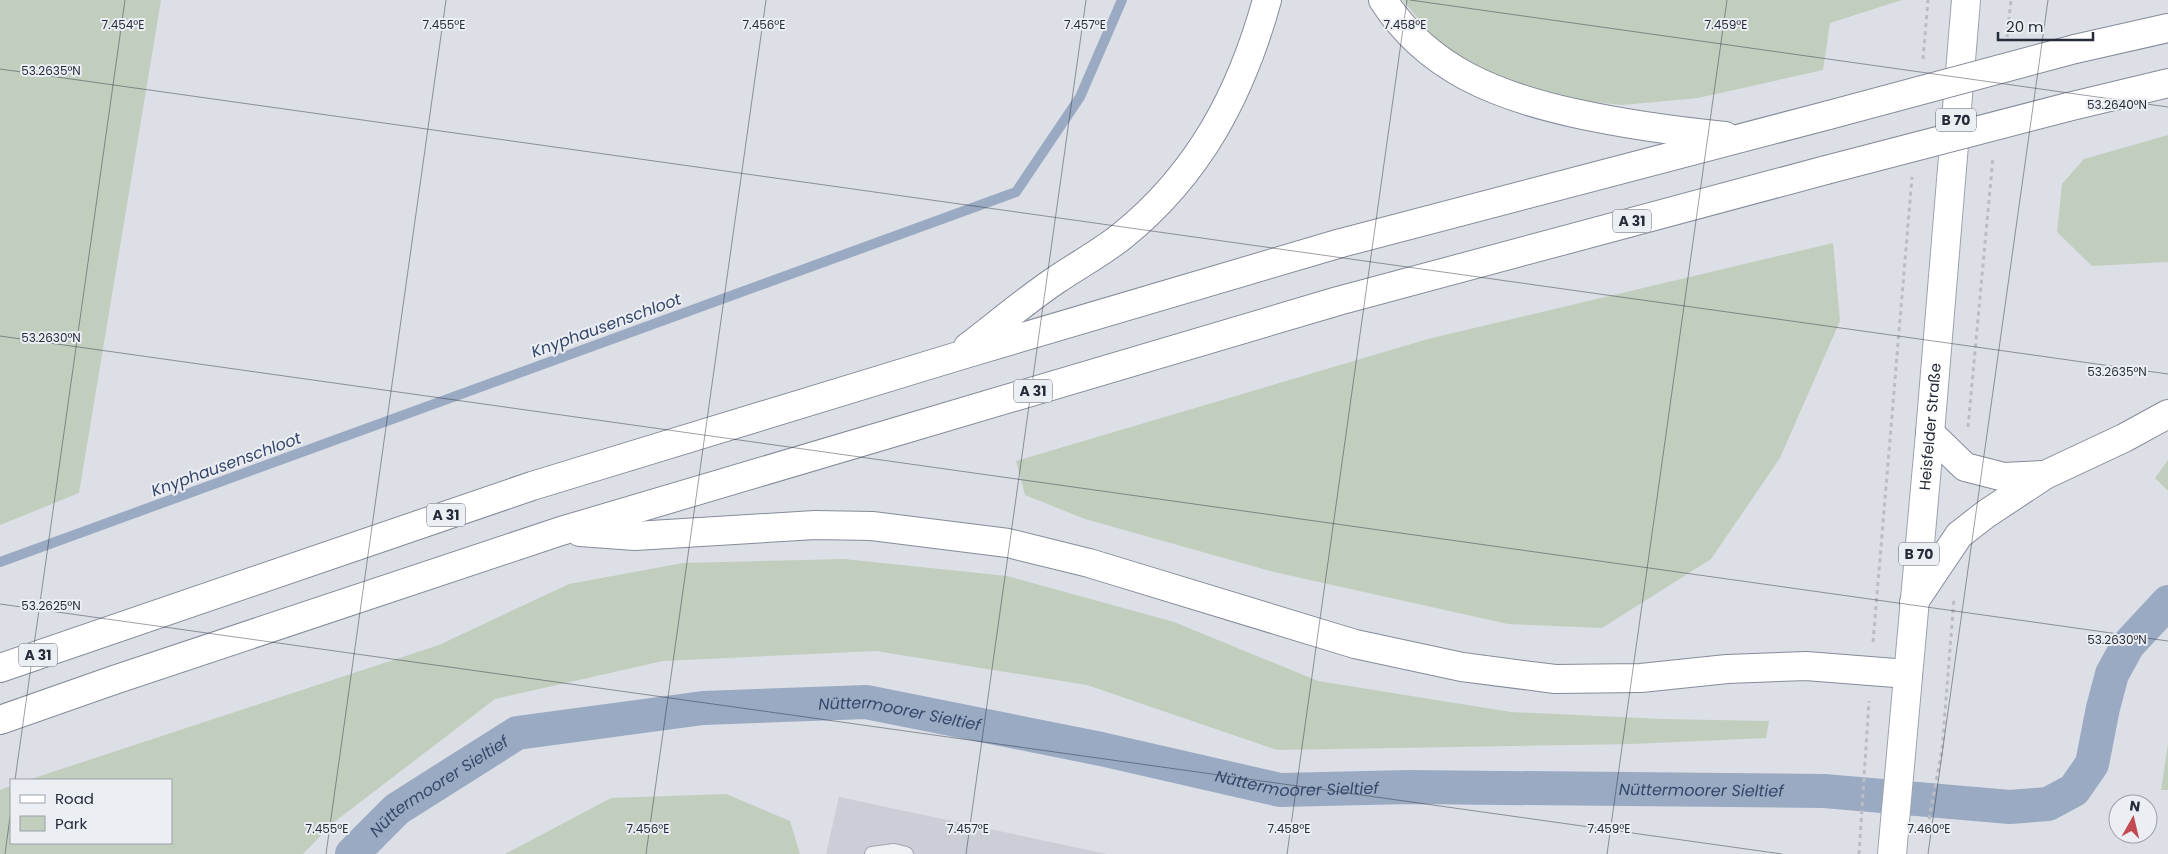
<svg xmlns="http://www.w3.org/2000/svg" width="2168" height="854" font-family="Poppins,sans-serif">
<rect width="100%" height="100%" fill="#dcdfe5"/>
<!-- built -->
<path fill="#cbced6" d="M 839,797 L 1107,854 L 826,854 Z"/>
<!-- green -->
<g fill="#c1cebe">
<path d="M 0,0 L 161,0 L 79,493 L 0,525 Z"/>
<path d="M 1403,0 L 1902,0 L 1830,23 L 1823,70 L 1698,98 L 1622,105 L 1566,99 L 1525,90 L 1473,68 L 1432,36 Z"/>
<path d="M 2168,135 L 2168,262 L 2092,266 L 2057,232 L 2062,184 L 2084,159 Z"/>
<path d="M 1833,243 L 1840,321 L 1780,458 L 1711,559 L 1602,628 L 1508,624 L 1274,572 L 1085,519 L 1025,495 L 1016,461 L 1428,339 Z"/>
<path d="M 2168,460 L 2168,491 L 2155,478 Z"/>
<path d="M 844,559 L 1007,576 L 1174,622 L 1318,681 L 1511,712 L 1662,719 L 1769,721 L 1766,738 L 1632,744 L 1277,750 L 1087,685 L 876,651 L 663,661 L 495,699 L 333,823 L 303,854 L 0,854 L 0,790 L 11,786 L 11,843 L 171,843 L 171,780 L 28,780 L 439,645 L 569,584 L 683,563 Z"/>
<path d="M 2168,744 L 2168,790 L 2161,790 Z"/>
<path d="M 726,794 L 790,821 L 800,854 L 505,854 L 611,798 Z"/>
</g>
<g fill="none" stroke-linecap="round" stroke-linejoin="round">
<!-- stream -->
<path stroke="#9aaac3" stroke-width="10" d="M 0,562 L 1016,192 L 1080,97 L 1122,0"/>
<!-- canal -->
<path stroke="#9aaac3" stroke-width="34" id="s1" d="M 352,854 L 397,809 L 517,733 L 703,708 L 866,702 L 1101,749 L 1280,790 L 1409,787 L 1824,791 L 2010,807 L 2048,804 L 2074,790 L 2092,764 L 2103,708 L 2112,674 L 2128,645 L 2168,602"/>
<defs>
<path id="lane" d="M 872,854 L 894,851 L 906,854"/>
<g id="primary">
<path id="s2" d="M 1892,854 L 1930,433 L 1966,0"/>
</g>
<g id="highway">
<path d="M 1383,0 C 1428,70 1498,96 1574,113 C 1624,124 1674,131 1725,136"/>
<path d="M 2075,49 L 2168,28"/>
<path d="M 2068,107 L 2168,83"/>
<path d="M 968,347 C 997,325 1025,301 1056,280 C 1078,265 1101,253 1122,236 C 1199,174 1241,94 1267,0"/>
<path d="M 1930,433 L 1965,467 L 2004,477 L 2043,475"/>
<path d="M 580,532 L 635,536 L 815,525 L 872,526 L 1008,543 L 1089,563 L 1355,644 L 1462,667 L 1555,679 L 1641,678 L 1727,669 L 1806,666 L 1908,674"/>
<path d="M 1914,602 L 1959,535 L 1986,514 L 2045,475 L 2124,438 L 2168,414"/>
<path d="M 0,668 L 532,486 L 955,357 L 1341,243 L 1829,115"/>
<path d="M 0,720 L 114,680 L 561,531 L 1338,301 L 1826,170"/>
</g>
</defs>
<!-- lane casing -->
<use href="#lane" stroke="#a2a6ae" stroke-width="16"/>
<!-- primary casing -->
<use href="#primary" stroke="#9da2b0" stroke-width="30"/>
<!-- highway casing -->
<use href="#highway" stroke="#858b9a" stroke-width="30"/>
<!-- path -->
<g stroke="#bbbdc4" stroke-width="3" stroke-dasharray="4 4" stroke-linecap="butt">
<path d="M 2007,37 L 2011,0"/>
<path d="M 1923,59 L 1928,0"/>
<path d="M 1968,427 L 1993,157"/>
<path d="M 1873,642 L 1912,177"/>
<path d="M 1926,835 L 1942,750 L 1954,598"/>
<path d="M 1859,854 L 1869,701"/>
</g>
<!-- lane -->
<use href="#lane" stroke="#eff0f4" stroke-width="14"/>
<!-- primary -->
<use href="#primary" stroke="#fff" stroke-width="28"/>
<!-- highway -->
<use href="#highway" stroke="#fff" stroke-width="28"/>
<defs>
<g id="highway-bridge">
<path d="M 1829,115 L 2075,49"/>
<path d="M 1826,170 L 2068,107"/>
</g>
</defs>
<!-- highway-bridge casing -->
<use href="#highway-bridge" stroke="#858b9a" stroke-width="30" stroke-linecap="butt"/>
<!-- highway-bridge -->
<use href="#highway-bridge" stroke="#fff" stroke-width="28"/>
</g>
<!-- ticks -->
<path fill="none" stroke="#272c3a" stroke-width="1" stroke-opacity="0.45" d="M 1410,0 L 2168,107M 0,69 L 2168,374M 0,336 L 2168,641M 0,604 L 1782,854M 15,780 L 125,0M 5,854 L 11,810M 326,854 L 446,0M 646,854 L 766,0M 966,854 L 1086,0M 1287,854 L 1407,0M 1607,854 L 1727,0M 1928,854 L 2048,0"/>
<g text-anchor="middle" stroke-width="4" stroke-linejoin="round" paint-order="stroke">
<!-- shield labels -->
<g fill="#ebeef3" stroke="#626672" stroke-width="1">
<rect x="1936" y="108.5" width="40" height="23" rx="4"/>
<rect x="1613" y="209.5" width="38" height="23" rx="4"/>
<rect x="1014" y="379.5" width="38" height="23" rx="4"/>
<rect x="427" y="503.5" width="38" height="23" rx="4"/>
<rect x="1899" y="542.5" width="40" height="23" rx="4"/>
<rect x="19" y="643.5" width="38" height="23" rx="4"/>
</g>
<g font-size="14" font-weight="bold" fill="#272c3a">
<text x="1956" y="125">B 70</text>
<text x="1632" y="226">A 31</text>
<text x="1033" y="396">A 31</text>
<text x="446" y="520">A 31</text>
<text x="1919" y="559">B 70</text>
<text x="38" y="660">A 31</text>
</g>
<!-- street labels -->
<g font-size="15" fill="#272c3a" stroke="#ebeef3">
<text dy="5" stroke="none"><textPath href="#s2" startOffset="429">Heisfelder Straße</textPath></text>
</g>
<!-- water labels -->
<g font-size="16" font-style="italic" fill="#35486a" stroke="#ebeef3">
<text transform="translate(606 325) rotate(-20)" y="6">Knyphausenschloot</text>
<text transform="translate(226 464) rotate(-20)" y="6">Knyphausenschloot</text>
<text dy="6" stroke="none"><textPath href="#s1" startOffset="591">Nüttermoorer Sieltief</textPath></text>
<text dy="6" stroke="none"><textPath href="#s1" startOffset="996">Nüttermoorer Sieltief</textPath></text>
<text dy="6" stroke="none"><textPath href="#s1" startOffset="111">Nüttermoorer Sieltief</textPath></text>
<text dy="6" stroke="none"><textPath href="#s1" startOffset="1401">Nüttermoorer Sieltief</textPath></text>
</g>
</g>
<g font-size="12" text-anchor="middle" fill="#272c3a" stroke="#ebeef3" stroke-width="4" stroke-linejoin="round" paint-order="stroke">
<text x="123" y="29">7.454°E</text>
<text x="444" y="29">7.455°E</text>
<text x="764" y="29">7.456°E</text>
<text x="1085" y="29">7.457°E</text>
<text x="1405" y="29">7.458°E</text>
<text x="1726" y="29">7.459°E</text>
<text x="51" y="75">53.2635°N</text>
<text x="2117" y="109">53.2640°N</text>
<text x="51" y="342">53.2630°N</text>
<text x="2117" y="376">53.2635°N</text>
<text x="51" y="610">53.2625°N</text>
<text x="2117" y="644">53.2630°N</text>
<text x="327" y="833">7.455°E</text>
<text x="648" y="833">7.456°E</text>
<text x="968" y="833">7.457°E</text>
<text x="1289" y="833">7.458°E</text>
<text x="1609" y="833">7.459°E</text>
<text x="1929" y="833">7.460°E</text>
</g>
<!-- legend -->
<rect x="10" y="779" width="162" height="65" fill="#ebeef3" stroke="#9da0a9"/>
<rect x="20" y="795" width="25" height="8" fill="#ffffff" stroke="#9da0a9"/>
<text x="55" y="804" font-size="15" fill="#272c3a">Road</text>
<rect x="20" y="816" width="25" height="15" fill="#c1cebe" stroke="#9da0a9"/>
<text x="55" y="829" font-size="15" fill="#272c3a">Park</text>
<!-- north arrow -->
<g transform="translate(2133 819) rotate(8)"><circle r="24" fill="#ebeef3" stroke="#9da0a9"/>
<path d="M0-4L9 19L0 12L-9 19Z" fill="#c24a51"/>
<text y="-8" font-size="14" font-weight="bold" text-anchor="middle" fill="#272c3a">N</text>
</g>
<!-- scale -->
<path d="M1998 32v8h95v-8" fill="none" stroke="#272c3a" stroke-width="2.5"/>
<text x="2006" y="32" font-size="15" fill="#272c3a" stroke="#ebeef3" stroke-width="4" paint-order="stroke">20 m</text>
</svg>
